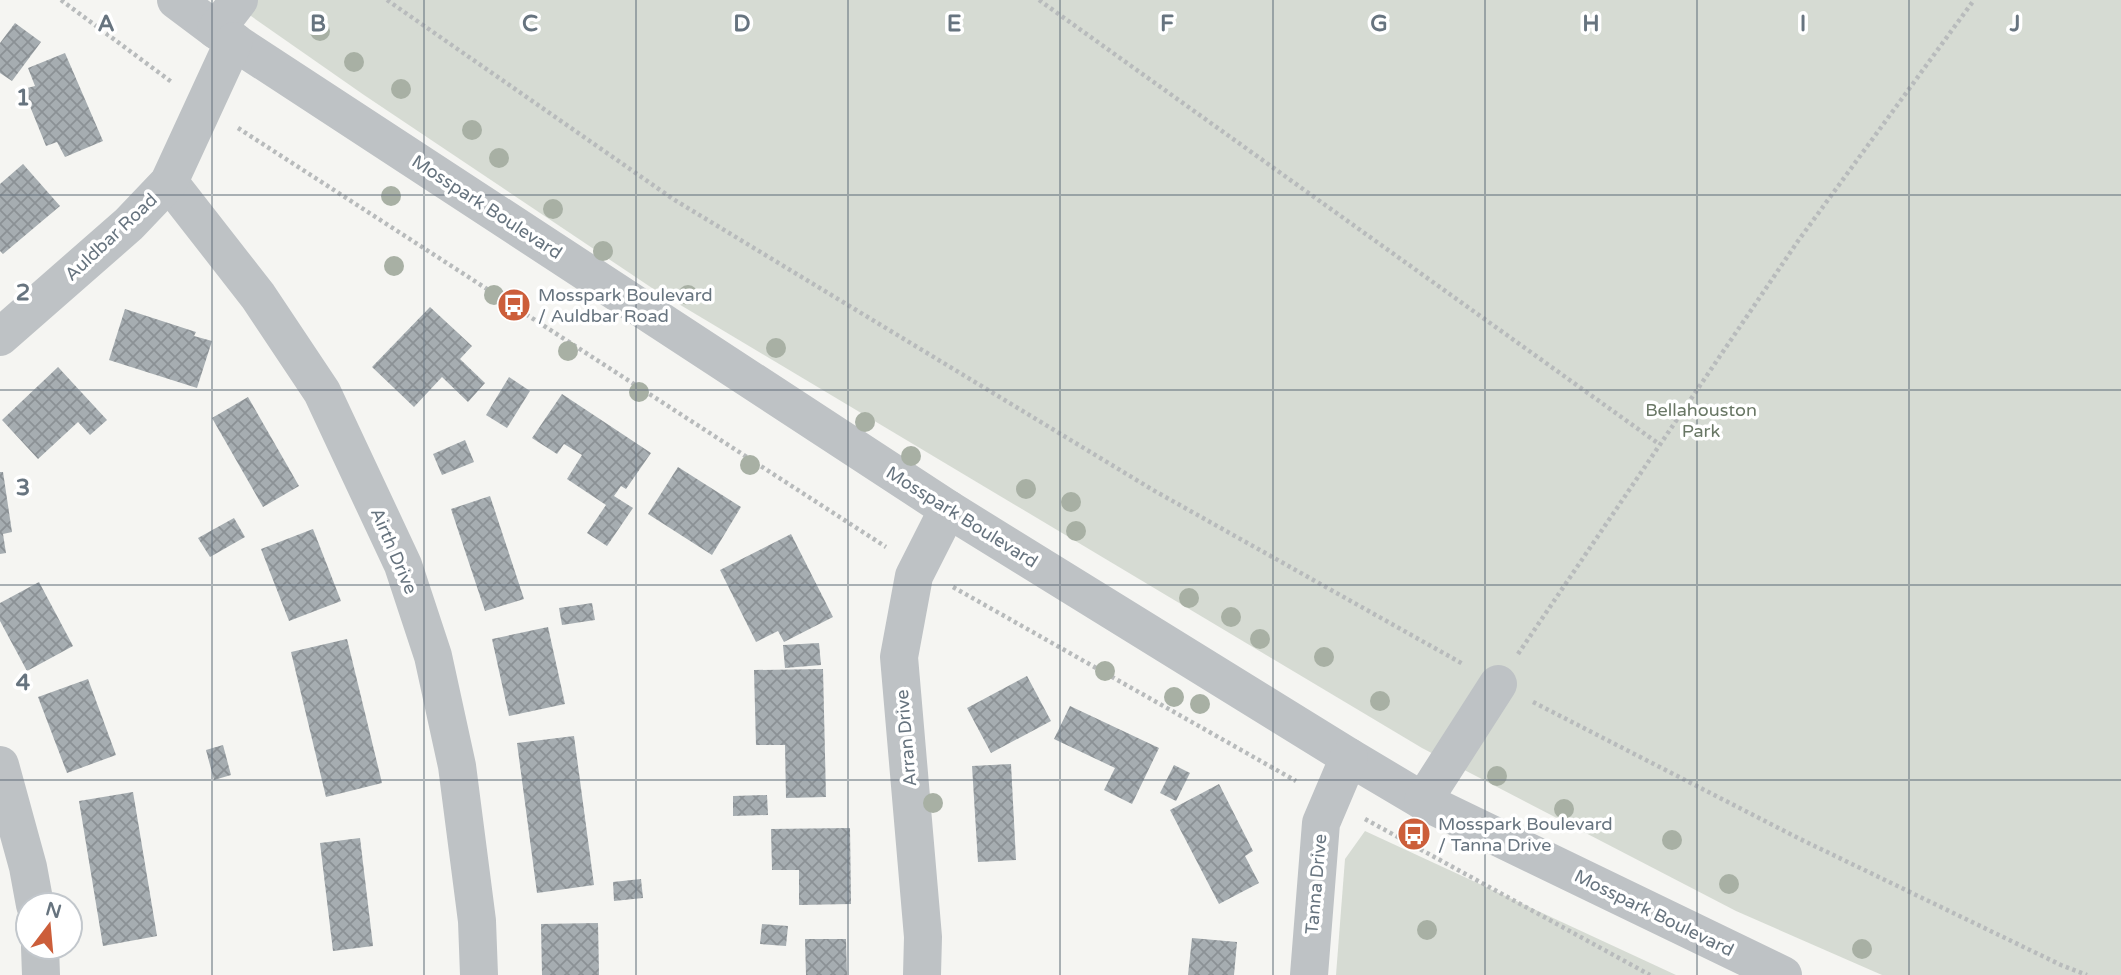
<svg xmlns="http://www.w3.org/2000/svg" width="2121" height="975" font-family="'Varela Round',sans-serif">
<defs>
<pattern id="building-cross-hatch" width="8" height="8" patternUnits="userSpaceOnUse" patternTransform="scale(1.75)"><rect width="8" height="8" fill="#a6adb1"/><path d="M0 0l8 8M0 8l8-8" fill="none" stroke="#8b9195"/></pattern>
</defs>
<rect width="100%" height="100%" fill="#f5f5f2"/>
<!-- park -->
<g fill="#d6dbd3">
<path d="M 228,0 L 2121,0 L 2121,975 L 1882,975 L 1736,911 L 1422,748 L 652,288 L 364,95 Z"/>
<path d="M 1365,831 L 1676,975 L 1336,975 L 1345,859 Z"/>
</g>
<!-- building -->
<g fill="url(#building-cross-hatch)">
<path d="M 15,23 L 41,42 L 12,81 L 0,73 L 0,43 Z"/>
<path d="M 65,53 L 103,141 L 65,157 L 57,142 L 46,146 L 23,89 L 35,86 L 28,68 Z"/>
<path d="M 23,164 L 60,206 L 3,254 L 0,251 L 0,184 Z"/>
<path d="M 430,307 L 472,346 L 460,359 L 485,383 L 468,402 L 442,377 L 414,407 L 372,367 Z"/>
<path d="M 125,309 L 196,332 L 194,336 L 212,341 L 197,388 L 109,360 Z"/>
<path d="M 58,367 L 107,420 L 90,435 L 78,422 L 38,459 L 2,420 Z"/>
<path d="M 509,377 L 530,391 L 507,428 L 486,415 Z"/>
<path d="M 562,394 L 651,453 L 626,489 L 621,486 L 614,496 L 633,508 L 607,546 L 587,533 L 606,505 L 567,479 L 582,455 L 564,444 L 557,454 L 532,438 Z"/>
<path d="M 248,397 L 299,486 L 263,507 L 212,418 Z"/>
<path d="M 465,440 L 474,462 L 442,475 L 433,454 Z"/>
<path d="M 678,467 L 741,507 L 712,555 L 648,514 Z"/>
<path d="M 0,472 L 3,472 L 12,532 L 3,534 L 6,553 L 0,554 Z"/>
<path d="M 490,496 L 524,599 L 485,611 L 451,509 Z"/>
<path d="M 234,518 L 245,537 L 210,557 L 198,538 Z"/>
<path d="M 313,529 L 341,601 L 289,621 L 261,549 Z"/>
<path d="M 791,534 L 833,617 L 784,642 L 778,631 L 756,642 L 720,570 Z"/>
<path d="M 39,582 L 73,646 L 27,671 L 0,621 L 0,603 Z"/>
<path d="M 592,603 L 595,620 L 562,625 L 559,608 Z"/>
<path d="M 548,627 L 565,704 L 509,716 L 492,639 Z"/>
<path d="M 347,639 L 382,783 L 326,797 L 291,652 Z"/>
<path d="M 819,643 L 821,665 L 785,668 L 783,645 Z"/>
<path d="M 823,669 L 826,797 L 786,798 L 785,745 L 756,745 L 754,670 Z"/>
<path d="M 1027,676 L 1051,721 L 991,753 L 967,708 Z"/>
<path d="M 88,679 L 116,755 L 67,773 L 38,697 Z"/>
<path d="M 1070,706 L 1159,748 L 1132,804 L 1104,790 L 1115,768 L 1054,739 Z"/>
<path d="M 574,736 L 594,885 L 537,893 L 517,743 Z"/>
<path d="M 223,745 L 231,775 L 214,780 L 206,750 Z"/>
<path d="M 1011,764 L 1016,860 L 978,862 L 972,766 Z"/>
<path d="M 1174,765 L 1190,773 L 1176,801 L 1160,793 Z"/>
<path d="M 1219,784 L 1253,851 L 1245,856 L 1259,883 L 1219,904 L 1170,810 Z"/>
<path d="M 133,792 L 157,936 L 103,946 L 79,801 Z"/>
<path d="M 767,795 L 768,815 L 733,816 L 733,796 Z"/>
<path d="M 850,828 L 851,904 L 799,905 L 799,870 L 772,870 L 771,829 Z"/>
<path d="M 360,838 L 373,946 L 333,951 L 320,843 Z"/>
<path d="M 641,879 L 643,898 L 614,901 L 613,882 Z"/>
<path d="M 598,923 L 599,975 L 542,975 L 541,924 Z"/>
<path d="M 762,924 L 788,926 L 786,946 L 760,944 Z"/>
<path d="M 1192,938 L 1237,942 L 1234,975 L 1188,975 Z"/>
<path d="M 805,939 L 846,939 L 847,975 L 806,975 Z"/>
</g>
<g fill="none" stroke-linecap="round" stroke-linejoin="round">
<!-- path -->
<g stroke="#b8bbbc" stroke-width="4.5" stroke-dasharray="3.5 3.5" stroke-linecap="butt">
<path d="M 61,0 L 173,83"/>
<path d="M 387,0 L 673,199 L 1153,490 L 1463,664"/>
<path d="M 1039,0 L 1659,444"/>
<path d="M 238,128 L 886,547"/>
<path d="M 953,587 L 1296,781"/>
<path d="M 1518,654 L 1798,241 L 1974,0"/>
<path d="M 1533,702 L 1798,838 L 2061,965 L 2087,975"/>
<path d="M 1365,819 L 1650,975"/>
</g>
<!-- minor -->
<g stroke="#bec2c5" stroke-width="38">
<path d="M 176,0 L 216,30 L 948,509 L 1349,757 L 1423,801 L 1783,975"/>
<path d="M 216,30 L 239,0"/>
<path d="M 169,182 L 258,296 L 322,392 L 403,565 L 433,656 L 457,766 L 477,921 L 479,975"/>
<path d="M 0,337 L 129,224 L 169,182 L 234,41"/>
<path d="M 0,765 L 28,867 L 35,905"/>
<path d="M 1423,801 L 1498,684"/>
<path d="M 40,947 L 41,975"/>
<path d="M 922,975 L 923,937 L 899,657 L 914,576 L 948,509"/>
<path d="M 1309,975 L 1321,823 L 1349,757"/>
</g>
</g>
<!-- trees -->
<g fill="#a8b0a4">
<circle cx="320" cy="31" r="10"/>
<circle cx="354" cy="62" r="10"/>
<circle cx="401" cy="89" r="10"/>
<circle cx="472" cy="130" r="10"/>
<circle cx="499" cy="158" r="10"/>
<circle cx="391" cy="196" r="10"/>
<circle cx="553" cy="209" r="10"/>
<circle cx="603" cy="251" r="10"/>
<circle cx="394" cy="266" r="10"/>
<circle cx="494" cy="295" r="10"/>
<circle cx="688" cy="295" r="10"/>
<circle cx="776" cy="348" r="10"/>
<circle cx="568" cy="351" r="10"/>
<circle cx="639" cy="392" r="10"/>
<circle cx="865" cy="422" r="10"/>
<circle cx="911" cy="456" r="10"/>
<circle cx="750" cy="465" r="10"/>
<circle cx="1026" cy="489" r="10"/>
<circle cx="1071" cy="502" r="10"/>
<circle cx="1076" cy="531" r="10"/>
<circle cx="1189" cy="598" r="10"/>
<circle cx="1231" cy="617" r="10"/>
<circle cx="1260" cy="639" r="10"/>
<circle cx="1324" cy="657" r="10"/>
<circle cx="1105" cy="671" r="10"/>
<circle cx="1174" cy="697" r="10"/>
<circle cx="1380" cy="701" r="10"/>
<circle cx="1200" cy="704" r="10"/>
<circle cx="1497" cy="776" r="10"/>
<circle cx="933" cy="803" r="10"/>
<circle cx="1564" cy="809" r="10"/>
<circle cx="1672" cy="840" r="10"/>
<circle cx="1729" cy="884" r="10"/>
<circle cx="1427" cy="930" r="10"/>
<circle cx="1862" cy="949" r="10"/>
</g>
<!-- grid -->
<path fill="none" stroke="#67747f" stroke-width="2" stroke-opacity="0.55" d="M 212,0 L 212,975M 424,0 L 424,975M 636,0 L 636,975M 848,0 L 848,975M 1060,0 L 1060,975M 1273,0 L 1273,975M 1485,0 L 1485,975M 1697,0 L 1697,975M 1909,0 L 1909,975M 0,195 L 2121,195M 0,390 L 2121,390M 0,585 L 2121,585M 0,780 L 2121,780"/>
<!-- icons -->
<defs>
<symbol id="bus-disc" viewBox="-11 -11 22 22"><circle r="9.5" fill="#cc5e3a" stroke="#fff"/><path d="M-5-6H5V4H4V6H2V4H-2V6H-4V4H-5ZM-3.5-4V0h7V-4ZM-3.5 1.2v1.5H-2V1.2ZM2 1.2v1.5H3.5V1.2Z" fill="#fff"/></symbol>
</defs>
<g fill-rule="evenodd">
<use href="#bus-disc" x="495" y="286" width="38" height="38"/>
<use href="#bus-disc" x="1395" y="815" width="38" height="38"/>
</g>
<g text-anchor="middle" stroke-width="7" stroke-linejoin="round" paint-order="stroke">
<!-- street labels -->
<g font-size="18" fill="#67747f" stroke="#fff">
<text transform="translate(487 207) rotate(33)" y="6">Mosspark Boulevard</text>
<text transform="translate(111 237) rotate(-43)" y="6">Auldbar Road</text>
<text transform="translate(962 517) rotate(32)" y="6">Mosspark Boulevard</text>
<text transform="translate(394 551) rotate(67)" y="6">Airth Drive</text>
<text transform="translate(906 738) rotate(-95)" y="6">Arran Drive</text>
<text transform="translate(1316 884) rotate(-85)" y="6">Tanna Drive</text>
<text transform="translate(1654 913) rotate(26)" y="6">Mosspark Boulevard</text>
</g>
<!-- poi labels -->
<g font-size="18" fill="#67747f" stroke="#fff" text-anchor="start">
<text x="538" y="301">Mosspark Boulevard<tspan x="538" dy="21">/ Auldbar Road</tspan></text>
<text x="1438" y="830">Mosspark Boulevard<tspan x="1438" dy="21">/ Tanna Drive</tspan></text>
</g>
<!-- park labels -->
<g font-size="18" fill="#697765" stroke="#fff">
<text x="1701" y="416">Bellahouston<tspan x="1701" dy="21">Park</tspan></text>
</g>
</g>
<g font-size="23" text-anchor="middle" font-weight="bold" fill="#67747f" stroke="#fff" stroke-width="7" stroke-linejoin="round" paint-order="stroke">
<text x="106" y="31">A</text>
<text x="318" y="31">B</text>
<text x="530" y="31">C</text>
<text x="742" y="31">D</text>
<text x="954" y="31">E</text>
<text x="1167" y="31">F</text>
<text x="1379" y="31">G</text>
<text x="1591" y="31">H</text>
<text x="1803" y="31">I</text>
<text x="2015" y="31">J</text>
<text x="23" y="105">1</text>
<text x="23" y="300">2</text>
<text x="23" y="495">3</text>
<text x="23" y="690">4</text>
</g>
<!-- north arrow -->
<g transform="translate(49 926) rotate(16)"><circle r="33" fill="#ffffff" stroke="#c2c7cc" stroke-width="2"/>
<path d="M0-5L12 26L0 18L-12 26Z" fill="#cc5e3a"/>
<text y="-10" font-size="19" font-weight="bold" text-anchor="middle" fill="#67747f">N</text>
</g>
</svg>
